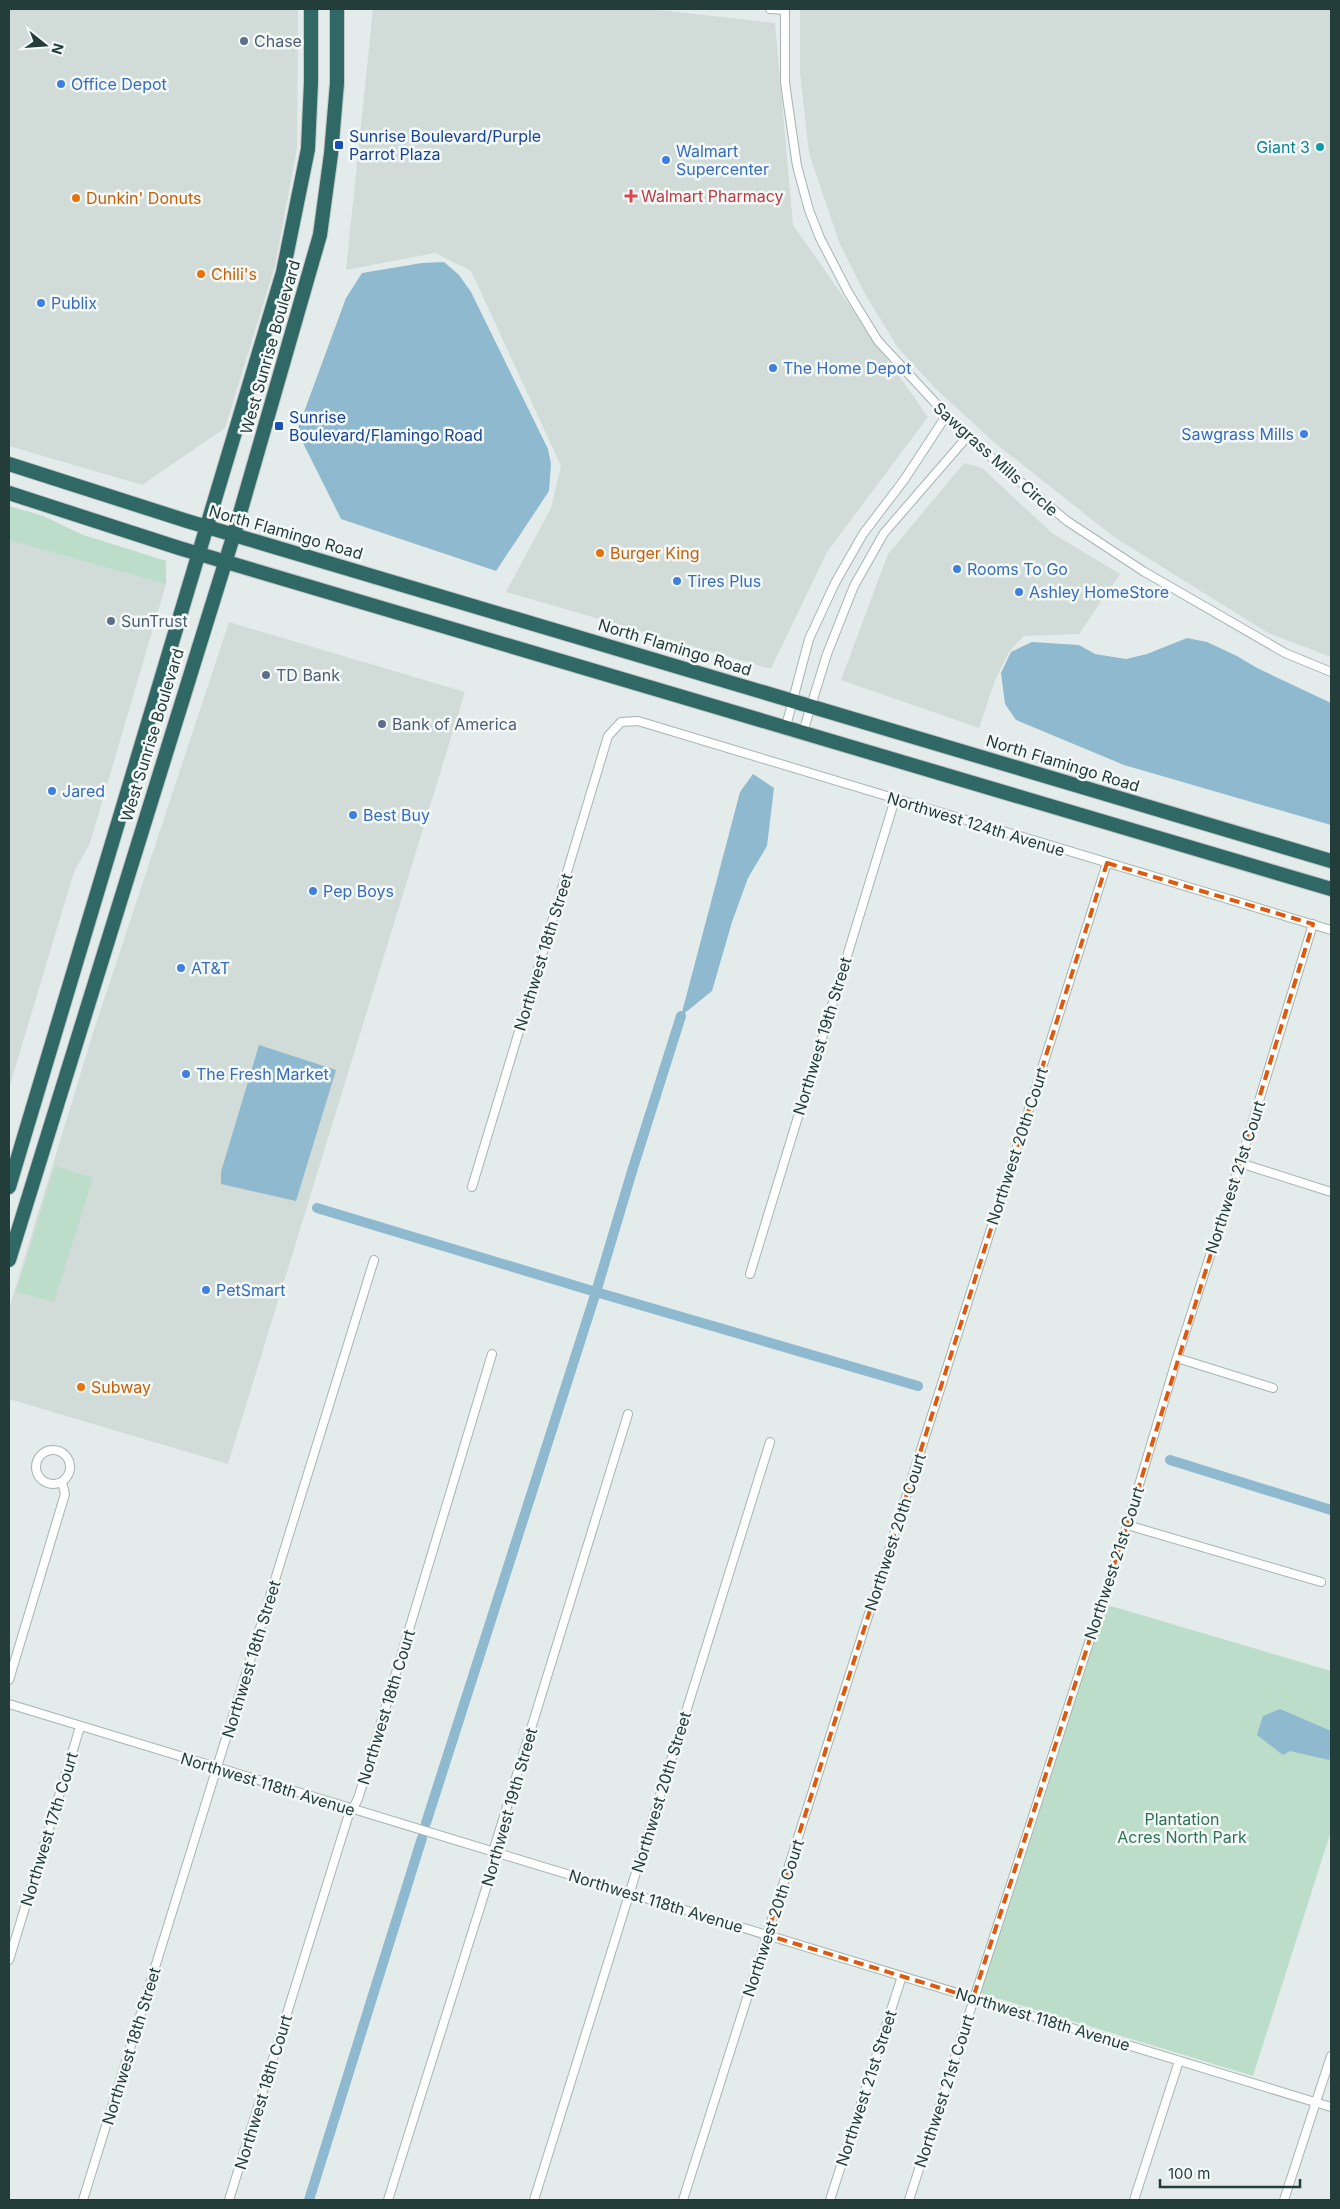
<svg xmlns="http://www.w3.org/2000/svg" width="1340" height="2209" font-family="Inter,sans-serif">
<rect width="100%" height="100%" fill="#e3ecea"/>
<!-- built -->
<g fill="#d1dcd9">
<path d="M 9,9 L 298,9 L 297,148 L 275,266 L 225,428 L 142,485 L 9,446 Z"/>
<path d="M 373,9 L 651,9 L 775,23 L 793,225 L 928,417 L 827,552 L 771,669 L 506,592 L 551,508 L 561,466 L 471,271 L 435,253 L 346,270 Z"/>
<path d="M 800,9 L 1331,9 L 1331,657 L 1268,633 L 1114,537 L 995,443 L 938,391 L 898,348 L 865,294 L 839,242 L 809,153 L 800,73 Z"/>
<path d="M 964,463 L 982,468 L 1052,533 L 1120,574 L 1079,634 L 1024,636 L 1018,642 L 1009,652 L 995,680 L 979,728 L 841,680 L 888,554 Z"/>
<path d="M 9,506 L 43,516 L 83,535 L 166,561 L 166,584 L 90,843 L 74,872 L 10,1085 Z"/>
<path d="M 229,622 L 465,692 L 228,1464 L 9,1399 L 9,1309 L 92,1036 Z"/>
</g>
<!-- green -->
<g fill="#bdddcb">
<path d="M 9,506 L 43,516 L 83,535 L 166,561 L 166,584 L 9,540 Z"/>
<path d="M 55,1166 L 93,1178 L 54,1302 L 16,1292 Z"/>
<path d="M 1104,1604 L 1331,1671 L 1331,1831 L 1253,2076 L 980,1993 Z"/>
</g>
<!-- water -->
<g fill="#8eb9cf">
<path d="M 444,262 L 459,275 L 471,292 L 548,449 L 551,464 L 549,491 L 496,571 L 341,519 L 297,431 L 346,298 L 362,273 L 422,263 Z"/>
<path d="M 1187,638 L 1207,642 L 1237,656 L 1257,668 L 1331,703 L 1331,825 L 1124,765 L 1016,720 L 1005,704 L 1001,673 L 1011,652 L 1032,642 L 1079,645 L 1095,654 L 1126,659 L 1147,654 Z"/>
<path d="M 753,774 L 774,788 L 767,846 L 748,878 L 732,922 L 712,991 L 681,1016 L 740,792 Z"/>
<path d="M 259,1045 L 336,1070 L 296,1201 L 221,1184 L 221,1172 Z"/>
<path d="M 1280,1709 L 1331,1731 L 1331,1757 L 1329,1760 L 1290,1751 L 1283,1755 L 1257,1735 L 1263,1716 Z"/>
</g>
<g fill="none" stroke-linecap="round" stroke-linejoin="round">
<!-- canal -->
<g stroke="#8eb9cf" stroke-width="10">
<path d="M 317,1208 L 596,1292 L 918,1386"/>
<path d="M 1170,1460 L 1331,1510"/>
<path d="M 426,1823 L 596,1292 L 633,1168 L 681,1016"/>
<path d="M 309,2200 L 422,1838"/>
</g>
<defs>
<g id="street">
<path d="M 770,9 L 785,10"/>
<path d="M 785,9 L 785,82 L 788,104 L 797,166 L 809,210 L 820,238 L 848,292 L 878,341 L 967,437 L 1067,521 L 1143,571 L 1285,653 L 1331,672"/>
<path d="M 786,726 L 809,639 L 835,583 L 863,534 L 904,480 L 946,416"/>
<path d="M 803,732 L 827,654 L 854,586 L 884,533 L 967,437"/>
<path d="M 1240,1163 L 1331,1192"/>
<path d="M 472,1187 L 608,736 L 621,722 L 638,721 L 1331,930"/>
<path d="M 750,1274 L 895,799"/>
<path d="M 1177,1358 L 1273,1388"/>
<circle cx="53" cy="1467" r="17"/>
<path d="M 1127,1525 L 1321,1582"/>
<path d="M 9,1680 L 65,1494 L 62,1482"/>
<path d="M 9,1704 L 1331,2107"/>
<path d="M 9,1960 L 80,1727"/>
<path d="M 83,2200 L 374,1260"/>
<path d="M 229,2200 L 348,1817 L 358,1799 L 492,1354"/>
<path d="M 388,2200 L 494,1863 L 493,1852 L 628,1414"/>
<path d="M 534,2200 L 770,1442"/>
<path d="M 683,2200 L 1107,863"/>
<path d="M 830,2200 L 902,1976"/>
<path d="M 909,2200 L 1127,1525 L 1177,1358 L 1240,1163 L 1313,924"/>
<path d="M 1134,2200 L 1179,2061"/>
<path d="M 1284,2200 L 1331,2056"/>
</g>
<g id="highway">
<path d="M 9,464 L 187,521 L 1331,861"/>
<path d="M 9,493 L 179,548 L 1331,889"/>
<path d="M 9,1187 L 283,272 L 308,149 L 311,82 L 311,9"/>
<path d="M 9,1260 L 234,534 L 320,235 L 331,154 L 337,83 L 337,9"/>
</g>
</defs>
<!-- street casing -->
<use href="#street" stroke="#a6b4b2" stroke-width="10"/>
<!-- highway casing -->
<use href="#highway" stroke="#c1c9c8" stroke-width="16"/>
<!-- street -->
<use href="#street" stroke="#fff" stroke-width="8"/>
<!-- highway -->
<use href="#highway" stroke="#306866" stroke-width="14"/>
</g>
<!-- marked area -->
<path fill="none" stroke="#de580e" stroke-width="4" stroke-dasharray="10 6" stroke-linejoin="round" d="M 1107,863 L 1313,924 L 1127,1525 L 973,1998 L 767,1935 Z"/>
<!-- markers -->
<g fill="#5c6f8a" stroke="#f4f9f7" stroke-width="2">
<circle cx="244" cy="41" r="5"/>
<circle cx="111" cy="621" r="5"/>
<circle cx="266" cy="675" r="5"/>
<circle cx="382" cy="724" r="5"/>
</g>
<g fill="#3f7fe0" stroke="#f4f9f7" stroke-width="2">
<circle cx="61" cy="84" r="5"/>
<circle cx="666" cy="160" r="5"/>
<circle cx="41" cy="303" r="5"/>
<circle cx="773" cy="368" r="5"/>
<circle cx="1304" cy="434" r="5"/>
<circle cx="957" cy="569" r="5"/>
<circle cx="677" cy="581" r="5"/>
<circle cx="1019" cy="592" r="5"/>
<circle cx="52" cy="791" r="5"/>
<circle cx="353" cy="815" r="5"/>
<circle cx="313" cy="891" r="5"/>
<circle cx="181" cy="968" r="5"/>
<circle cx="186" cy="1074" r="5"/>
<circle cx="206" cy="1290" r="5"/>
</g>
<g fill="#1a4fb4" stroke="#f4f9f7" stroke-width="2">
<rect x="334" y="140" width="10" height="10" rx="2.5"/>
<rect x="274" y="421" width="10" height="10" rx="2.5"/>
</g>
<circle fill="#0f9aa8" stroke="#f4f9f7" stroke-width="2" cx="1320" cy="147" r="5"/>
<path fill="#e0444e" stroke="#f4f9f7" stroke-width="2" d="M628.5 188.5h5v5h5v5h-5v5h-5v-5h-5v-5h5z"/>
<g fill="#e8710a" stroke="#f4f9f7" stroke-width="2">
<circle cx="76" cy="198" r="5"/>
<circle cx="201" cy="274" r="5"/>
<circle cx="600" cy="553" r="5"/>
<circle cx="81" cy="1387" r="5"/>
</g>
<g text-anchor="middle" stroke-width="5" stroke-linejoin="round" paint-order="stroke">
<!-- service labels -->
<g font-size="16" fill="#4e5e75" stroke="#f4f9f7" text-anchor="start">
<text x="254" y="47">Chase</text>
<text x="121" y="627">SunTrust</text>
<text x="276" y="681">TD Bank</text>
<text x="392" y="730">Bank of America</text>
</g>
<!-- shop labels -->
<g font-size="16" fill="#366cbe" stroke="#f4f9f7" text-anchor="start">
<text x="71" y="90">Office Depot</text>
<text x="676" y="157">Walmart<tspan x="676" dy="18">Supercenter</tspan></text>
<text x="51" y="309">Publix</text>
<text x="783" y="374">The Home Depot</text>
<text x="1294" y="440" text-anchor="end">Sawgrass Mills</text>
<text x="967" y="575">Rooms To Go</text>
<text x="687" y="587">Tires Plus</text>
<text x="1029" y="598">Ashley HomeStore</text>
<text x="62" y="797">Jared</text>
<text x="363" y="821">Best Buy</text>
<text x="323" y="897">Pep Boys</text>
<text x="191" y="974">AT&amp;T</text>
<text x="196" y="1080">The Fresh Market</text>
<text x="216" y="1296">PetSmart</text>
</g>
<!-- transit labels -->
<g font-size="16" fill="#164399" stroke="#f4f9f7" text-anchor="start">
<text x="349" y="142">Sunrise Boulevard/Purple<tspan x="349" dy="18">Parrot Plaza</tspan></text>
<text x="289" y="423">Sunrise<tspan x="289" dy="18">Boulevard/Flamingo Road</tspan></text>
</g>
<!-- culture labels -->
<g font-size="16" fill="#0d838f" stroke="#f4f9f7" text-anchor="end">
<text x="1310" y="153">Giant 3</text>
</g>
<!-- health labels -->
<g font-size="16" fill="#be3a42" stroke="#f4f9f7" text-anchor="start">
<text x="641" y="202">Walmart Pharmacy</text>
</g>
<!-- food labels -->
<g font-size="16" fill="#c56008" stroke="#f4f9f7" text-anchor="start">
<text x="86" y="204">Dunkin' Donuts</text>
<text x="211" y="280">Chili's</text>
<text x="610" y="559">Burger King</text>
<text x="91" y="1393">Subway</text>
</g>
<!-- street labels -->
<g font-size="16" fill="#233d3b" stroke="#f4f9f7">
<text transform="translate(270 347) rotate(-74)" y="6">West Sunrise Boulevard</text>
<text transform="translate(996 459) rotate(42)" y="6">Sawgrass Mills Circle</text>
<text transform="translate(286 532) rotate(16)" y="6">North Flamingo Road</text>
<text transform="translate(675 647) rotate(17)" y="6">North Flamingo Road</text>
<text transform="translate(152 735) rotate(-73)" y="6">West Sunrise Boulevard</text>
<text transform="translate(1063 763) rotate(17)" y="6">North Flamingo Road</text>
<text transform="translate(976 824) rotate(17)" y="6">Northwest 124th Avenue</text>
<text transform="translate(543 952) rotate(-73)" y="6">Northwest 18th Street</text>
<text transform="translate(822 1036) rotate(-73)" y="6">Northwest 19th Street</text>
<text transform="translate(1017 1146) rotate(-72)" y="6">Northwest 20th Court</text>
<text transform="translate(1235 1177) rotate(-72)" y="6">Northwest 21st Court</text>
<text transform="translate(895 1532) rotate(-72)" y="6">Northwest 20th Court</text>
<text transform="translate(1114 1563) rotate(-72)" y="6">Northwest 21st Court</text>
<text transform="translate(251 1659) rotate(-73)" y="6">Northwest 18th Street</text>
<text transform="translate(386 1707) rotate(-73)" y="6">Northwest 18th Court</text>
<text transform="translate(268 1784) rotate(17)" y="6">Northwest 118th Avenue</text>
<text transform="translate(661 1792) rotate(-73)" y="6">Northwest 20th Street</text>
<text transform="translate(509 1807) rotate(-74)" y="6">Northwest 19th Street</text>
<text transform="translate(49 1829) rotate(-73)" y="6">Northwest 17th Court</text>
<text transform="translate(656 1901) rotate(17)" y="6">Northwest 118th Avenue</text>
<text transform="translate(773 1918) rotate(-72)" y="6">Northwest 20th Court</text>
<text transform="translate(1043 2019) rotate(17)" y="6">Northwest 118th Avenue</text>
<text transform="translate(131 2046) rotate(-73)" y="6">Northwest 18th Street</text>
<text transform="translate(866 2088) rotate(-72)" y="6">Northwest 21st Street</text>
<text transform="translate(944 2091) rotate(-72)" y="6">Northwest 21st Court</text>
<text transform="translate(263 2092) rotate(-73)" y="6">Northwest 18th Court</text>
</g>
<!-- park labels -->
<g font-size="16" fill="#2f7255" stroke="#f4f9f7">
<text x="1182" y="1825">Plantation<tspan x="1182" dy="18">Acres North Park</tspan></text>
</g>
</g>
<!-- border -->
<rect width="1340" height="2209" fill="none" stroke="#233d3b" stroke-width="20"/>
<!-- north arrow -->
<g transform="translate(45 45) rotate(107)" stroke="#f4f9f7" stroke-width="4" paint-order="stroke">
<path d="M0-4L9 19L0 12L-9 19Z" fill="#233d3b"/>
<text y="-8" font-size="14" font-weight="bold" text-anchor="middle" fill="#233d3b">N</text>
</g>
<!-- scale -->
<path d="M1160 2179v8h140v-8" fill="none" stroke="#233d3b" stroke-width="2.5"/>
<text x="1168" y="2179" font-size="15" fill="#233d3b" stroke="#f4f9f7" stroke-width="4" paint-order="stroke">100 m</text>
</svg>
